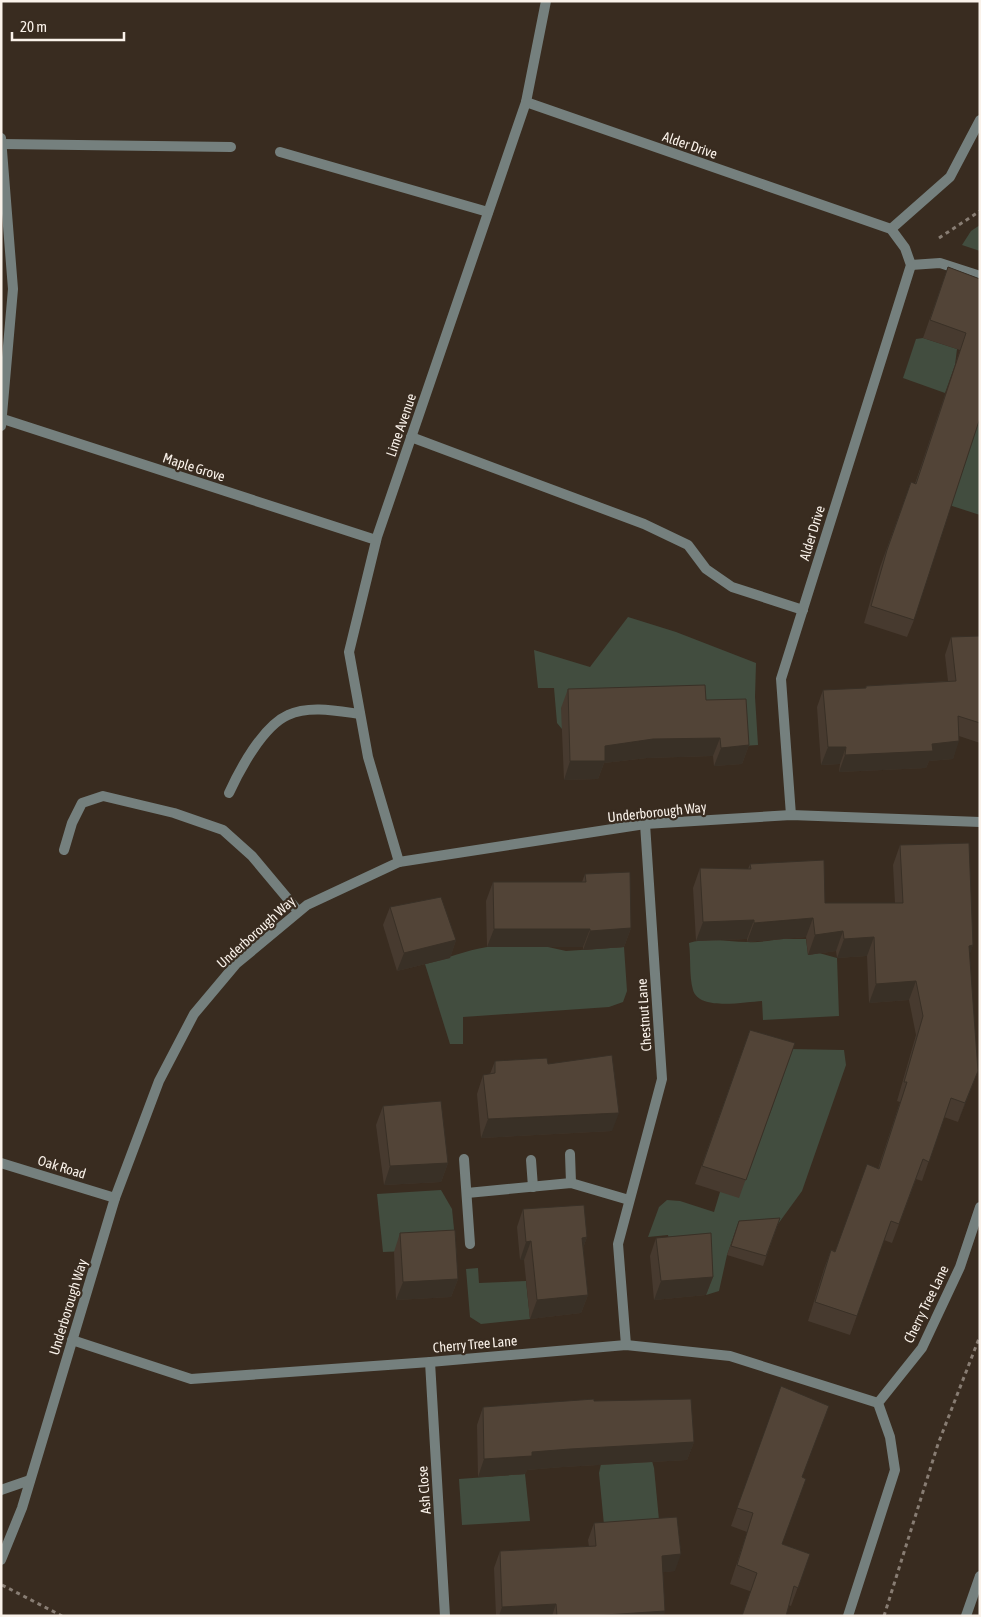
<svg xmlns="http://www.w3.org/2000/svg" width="981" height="1617" font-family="'Asap Condensed',sans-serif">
<rect width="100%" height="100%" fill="#392c20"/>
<!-- green -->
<g fill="#424d3f">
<path d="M 980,225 L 980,251 L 962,245 L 971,231 Z"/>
<path d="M 923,338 L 957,349 L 955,365 L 945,393 L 903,378 L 916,339 Z"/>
<path d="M 980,416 L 980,515 L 912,493 L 920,470 L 958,484 Z"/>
<path d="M 628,617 L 676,632 L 756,663 L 755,697 L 758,745 L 741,746 L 596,727 L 562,729 L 557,723 L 554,688 L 538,688 L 534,650 L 590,667 Z"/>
<path d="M 783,939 L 806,939 L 808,955 L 819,953 L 837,958 L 839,1016 L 763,1020 L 762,1001 C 744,1002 699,1011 693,990 C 689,976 691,958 689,943 C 708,937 728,942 748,942 C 759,943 771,940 783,939 Z"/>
<path d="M 487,947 L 548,947 L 566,951 L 624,947 L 627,991 L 623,1002 L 609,1007 L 463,1017 L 463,1044 L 450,1044 L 425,964 C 446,959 466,950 487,947 Z"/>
<path d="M 789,1049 L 844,1050 L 846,1065 L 802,1191 L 778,1224 L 774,1234 L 739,1221 L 727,1255 L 719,1291 L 706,1295 L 672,1254 L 668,1235 L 648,1237 L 659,1207 L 667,1200 L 680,1201 L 714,1212 L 720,1192 L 733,1104 L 769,1116 L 788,1062 Z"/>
<path d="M 441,1190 L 452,1209 L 456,1249 L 383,1252 L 377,1194 Z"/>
<path d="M 478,1268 L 479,1283 L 526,1281 L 530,1319 L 481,1324 L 470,1317 L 466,1269 Z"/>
<path d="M 652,1461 L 654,1468 L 659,1520 L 604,1525 L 599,1473 L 601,1464 Z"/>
<path d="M 525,1474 L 530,1521 L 462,1525 L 459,1479 Z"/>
</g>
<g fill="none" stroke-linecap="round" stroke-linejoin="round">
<!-- path -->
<g stroke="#887d73" stroke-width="3" stroke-dasharray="4 4" stroke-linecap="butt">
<path d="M 939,238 L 980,211"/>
<path d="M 2,1585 L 62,1616"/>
<path d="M 884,1616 L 938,1444 L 980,1336"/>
</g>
<!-- service -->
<g stroke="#75807e" stroke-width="10">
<path d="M 2,144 L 231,147"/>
<path d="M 280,152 L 488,212"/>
<path d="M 891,229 L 950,177 L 980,120"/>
<path d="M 411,437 L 644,524 L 688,545 L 706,569 L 732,587 L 803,610"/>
<path d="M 229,793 C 240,769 263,726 288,715 C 309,705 338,711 360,714"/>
<path d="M 64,850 L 72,823 L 82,803 L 103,796 L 174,813 L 223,830 L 252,856 L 298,911"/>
<path d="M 570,1154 L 571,1183"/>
<path d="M 464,1159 L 470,1244"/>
<path d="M 531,1160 L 533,1187"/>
<path d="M 467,1193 L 571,1183 L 629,1200"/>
<path d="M 1,1490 L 30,1480"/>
</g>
<!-- minor -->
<g stroke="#75807e" stroke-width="10">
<path d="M 526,102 L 891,229 L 905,248 L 911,265 L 781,679 L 791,815"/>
<path d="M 1,138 L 13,289 L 1,426"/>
<path d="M 911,265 L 940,263 L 980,276"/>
<path d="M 3,419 L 376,540"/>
<path d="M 399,862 L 368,757 L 349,652 L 377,537 L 526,102 L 546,1"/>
<path d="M 1,1163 L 115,1198"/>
<path d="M 72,1340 L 191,1379 L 430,1362 L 626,1345 L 730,1356 L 878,1403"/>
<path d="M 626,1345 L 618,1244 L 662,1079 L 645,824"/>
<path d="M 430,1362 L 445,1616"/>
<path d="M 1,1560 L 22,1508 L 115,1198 L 159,1081 L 194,1014 L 236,964 L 307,905 L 399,862 L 645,824 L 791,815 L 980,822"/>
<path d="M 848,1616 L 895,1470 L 890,1437 L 878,1403 L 922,1348 L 960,1267 L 980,1207"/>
<path d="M 966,1616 L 980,1576"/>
</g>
</g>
<!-- wall -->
<g fill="#473a2f">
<path d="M 948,267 L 980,279 L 914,620 L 907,637 L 864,623 L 880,567 L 911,482 L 915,484 L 960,350 L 923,338 Z"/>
<path d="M 980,635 L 980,743 L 959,736 L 953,759 L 929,761 L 926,768 L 839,772 L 840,764 L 821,765 L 817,707 L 823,690 L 865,689 L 866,686 L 948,681 L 945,655 L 951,637 L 979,636 Z"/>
<path d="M 568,689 L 706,700 L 749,745 L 742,764 L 714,766 L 713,756 L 647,758 L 604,763 L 598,779 L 564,780 L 561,708 Z"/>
<path d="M 900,845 L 973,945 L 969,955 L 978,1071 L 958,1122 L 944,1117 L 922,1181 L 916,1179 L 892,1243 L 884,1240 L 850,1335 L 808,1321 L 824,1269 L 831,1250 L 835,1251 L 878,1169 L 900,1102 L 897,1101 L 916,1035 L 909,1000 L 869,1003 L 867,956 L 837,958 L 836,951 L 808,955 L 806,937 L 747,942 L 747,939 L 696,941 L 693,888 L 700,868 L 748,869 L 750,864 L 825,903 L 895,903 L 893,865 Z"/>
<path d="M 585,874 L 631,928 L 624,947 L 583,950 L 583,947 L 487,947 L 486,901 L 493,882 L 582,882 Z"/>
<path d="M 390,907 L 456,940 L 450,958 L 397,971 L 383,925 Z"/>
<path d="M 750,1030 L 795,1043 L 739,1198 L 695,1184 Z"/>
<path d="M 495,1061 L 548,1064 L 612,1131 L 481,1138 L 477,1094 L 483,1075 L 490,1074 Z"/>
<path d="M 383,1106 L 448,1163 L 441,1182 L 384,1185 L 376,1125 Z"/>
<path d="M 523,1209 L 587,1237 L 583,1248 L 588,1295 L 581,1313 L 530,1319 L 524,1260 L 520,1260 L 517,1227 Z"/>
<path d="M 780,1218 L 763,1266 L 727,1255 L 739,1221 Z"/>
<path d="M 400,1233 L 458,1279 L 451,1297 L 396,1300 L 394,1252 Z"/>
<path d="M 656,1238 L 713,1277 L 706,1295 L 654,1300 L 650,1256 Z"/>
<path d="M 781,1386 L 802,1477 L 782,1544 L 810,1554 L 791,1606 L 730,1584 L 747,1532 L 731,1526 Z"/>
<path d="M 594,1401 L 694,1442 L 687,1460 L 563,1467 L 527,1470 L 525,1474 L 478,1477 L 477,1425 L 483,1407 Z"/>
<path d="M 594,1523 L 675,1571 L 663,1572 L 664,1616 L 496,1616 L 494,1568 L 500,1551 L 589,1547 L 588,1540 Z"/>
</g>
<!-- shaded-wall -->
<g fill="#393026">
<path d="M 720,738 L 713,756 L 647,758 L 604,763 L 598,779 L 564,780 L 570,761 L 605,746 L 653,739 Z"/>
<path d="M 959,741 L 953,759 L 929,761 L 926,768 L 839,772 L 845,755 Z"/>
<path d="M 749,745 L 742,764 L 714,766 L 721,748 Z"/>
<path d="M 828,747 L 846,747 L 840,764 L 821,765 Z"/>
<path d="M 813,918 L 806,937 L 747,942 L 754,923 Z"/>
<path d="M 754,920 L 747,939 L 696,941 L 703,922 Z"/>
<path d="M 631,928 L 624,947 L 583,950 L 590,931 Z"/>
<path d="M 494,929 L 590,929 L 583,947 L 487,947 Z"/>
<path d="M 843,931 L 836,951 L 808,955 L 815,935 Z"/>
<path d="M 874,937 L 867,956 L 837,958 L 844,939 Z"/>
<path d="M 456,940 L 450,958 L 397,971 L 404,953 Z"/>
<path d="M 973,945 L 966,965 L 969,946 Z"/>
<path d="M 916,981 L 909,1000 L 869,1003 L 876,984 Z"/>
<path d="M 978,1071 L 971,1090 L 958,1122 L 965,1103 Z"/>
<path d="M 619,1113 L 612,1131 L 481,1138 L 488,1119 Z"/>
<path d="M 448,1163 L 441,1182 L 384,1185 L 390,1166 Z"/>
<path d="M 587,1237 L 580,1256 L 582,1238 Z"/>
<path d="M 531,1241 L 524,1260 L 520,1260 L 526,1242 Z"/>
<path d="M 713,1277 L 706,1295 L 654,1300 L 661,1281 Z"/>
<path d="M 458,1279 L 451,1297 L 396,1300 L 403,1282 Z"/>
<path d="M 588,1295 L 581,1313 L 530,1319 L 537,1300 Z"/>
<path d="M 694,1442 L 687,1460 L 563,1467 L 527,1470 L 525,1474 L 478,1477 L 484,1459 L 532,1452 L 570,1449 Z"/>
<path d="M 681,1554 L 675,1571 L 656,1573 L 662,1556 Z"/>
<path d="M 556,1604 L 552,1616 L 499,1616 L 502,1607 Z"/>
<path d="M 665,1611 L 664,1616 L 590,1616 Z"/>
</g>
<!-- building -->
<g fill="#524437" stroke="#393026">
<path d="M 948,267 L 980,279 L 980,418 L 914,620 L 871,606 L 887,550 L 911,482 L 916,484 L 966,333 L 930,320 Z"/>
<path d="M 980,636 L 980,723 L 958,716 L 959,741 L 932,744 L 933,751 L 845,755 L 846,747 L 828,747 L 823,690 L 866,688 L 866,686 L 956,681 L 951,637 Z"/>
<path d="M 705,685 L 706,700 L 746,699 L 749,745 L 721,748 L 720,738 L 653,739 L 605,746 L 605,761 L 570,761 L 568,689 Z"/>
<path d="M 969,843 L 973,945 L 969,946 L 978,1071 L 965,1103 L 951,1098 L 929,1162 L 923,1159 L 899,1224 L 891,1221 L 857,1316 L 815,1302 L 831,1250 L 835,1252 L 867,1164 L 879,1169 L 907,1082 L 904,1082 L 923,1016 L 916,981 L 876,984 L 874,937 L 844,939 L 843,931 L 815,935 L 813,918 L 754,923 L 754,920 L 703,922 L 700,868 L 751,869 L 750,864 L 824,860 L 825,903 L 903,903 L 900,845 Z"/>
<path d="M 630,872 L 631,928 L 590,931 L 590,929 L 494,929 L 493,882 L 586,882 L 585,874 Z"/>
<path d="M 441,897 L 456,940 L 404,953 L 390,907 Z"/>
<path d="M 750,1030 L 795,1043 L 746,1180 L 702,1166 Z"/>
<path d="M 612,1055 L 619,1113 L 488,1119 L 483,1075 L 495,1073 L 495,1061 L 547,1058 L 548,1064 Z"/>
<path d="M 441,1101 L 448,1163 L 390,1166 L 383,1106 Z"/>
<path d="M 584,1205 L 587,1237 L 582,1238 L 588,1295 L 537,1300 L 531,1241 L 526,1242 L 523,1209 Z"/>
<path d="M 780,1218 L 766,1256 L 731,1246 L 739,1221 Z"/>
<path d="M 455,1230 L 458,1279 L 403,1282 L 400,1233 Z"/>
<path d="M 711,1233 L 713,1277 L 661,1281 L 656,1238 Z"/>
<path d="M 781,1386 L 829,1406 L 802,1477 L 806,1479 L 782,1544 L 810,1554 L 798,1588 L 794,1586 L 786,1616 L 742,1616 L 757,1573 L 737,1565 L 753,1513 L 737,1508 Z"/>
<path d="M 594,1399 L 594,1401 L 691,1399 L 694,1442 L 570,1449 L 532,1452 L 532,1456 L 484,1459 L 483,1407 Z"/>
<path d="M 677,1517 L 681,1554 L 662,1556 L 665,1611 L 590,1616 L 557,1616 L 556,1604 L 502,1607 L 500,1551 L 596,1546 L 594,1523 Z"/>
</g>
<g text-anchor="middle" stroke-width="4.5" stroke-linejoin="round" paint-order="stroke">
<!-- street labels -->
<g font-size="14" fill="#faf2ea" stroke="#392c20">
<text transform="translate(690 145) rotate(19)" y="5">Alder Drive</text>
<text transform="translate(401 425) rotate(-71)" y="5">Lime Avenue</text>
<text transform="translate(194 467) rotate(18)" y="5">Maple Grove</text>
<text transform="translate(812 533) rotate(-73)" y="5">Alder Drive</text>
<text transform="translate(657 812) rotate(-6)" y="5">Underborough Way</text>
<text transform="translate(256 932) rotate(-42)" y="5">Underborough Way</text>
<text transform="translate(644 1015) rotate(-94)" y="5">Chestnut Lane</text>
<text transform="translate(62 1167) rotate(17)" y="5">Oak Road</text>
<text transform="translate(926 1304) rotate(-64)" y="5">Cherry Tree Lane</text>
<text transform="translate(68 1307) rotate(-73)" y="5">Underborough Way</text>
<text transform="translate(475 1344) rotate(-5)" y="5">Cherry Tree Lane</text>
<text transform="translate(424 1490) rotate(-94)" y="5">Ash Close</text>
</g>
</g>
<!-- border -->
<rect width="981" height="1617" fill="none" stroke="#faf2ea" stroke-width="5"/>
<!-- scale -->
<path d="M12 32v8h112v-8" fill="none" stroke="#faf2ea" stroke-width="2.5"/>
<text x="20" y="32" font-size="15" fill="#faf2ea" stroke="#392c20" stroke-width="4" paint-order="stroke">20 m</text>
</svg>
